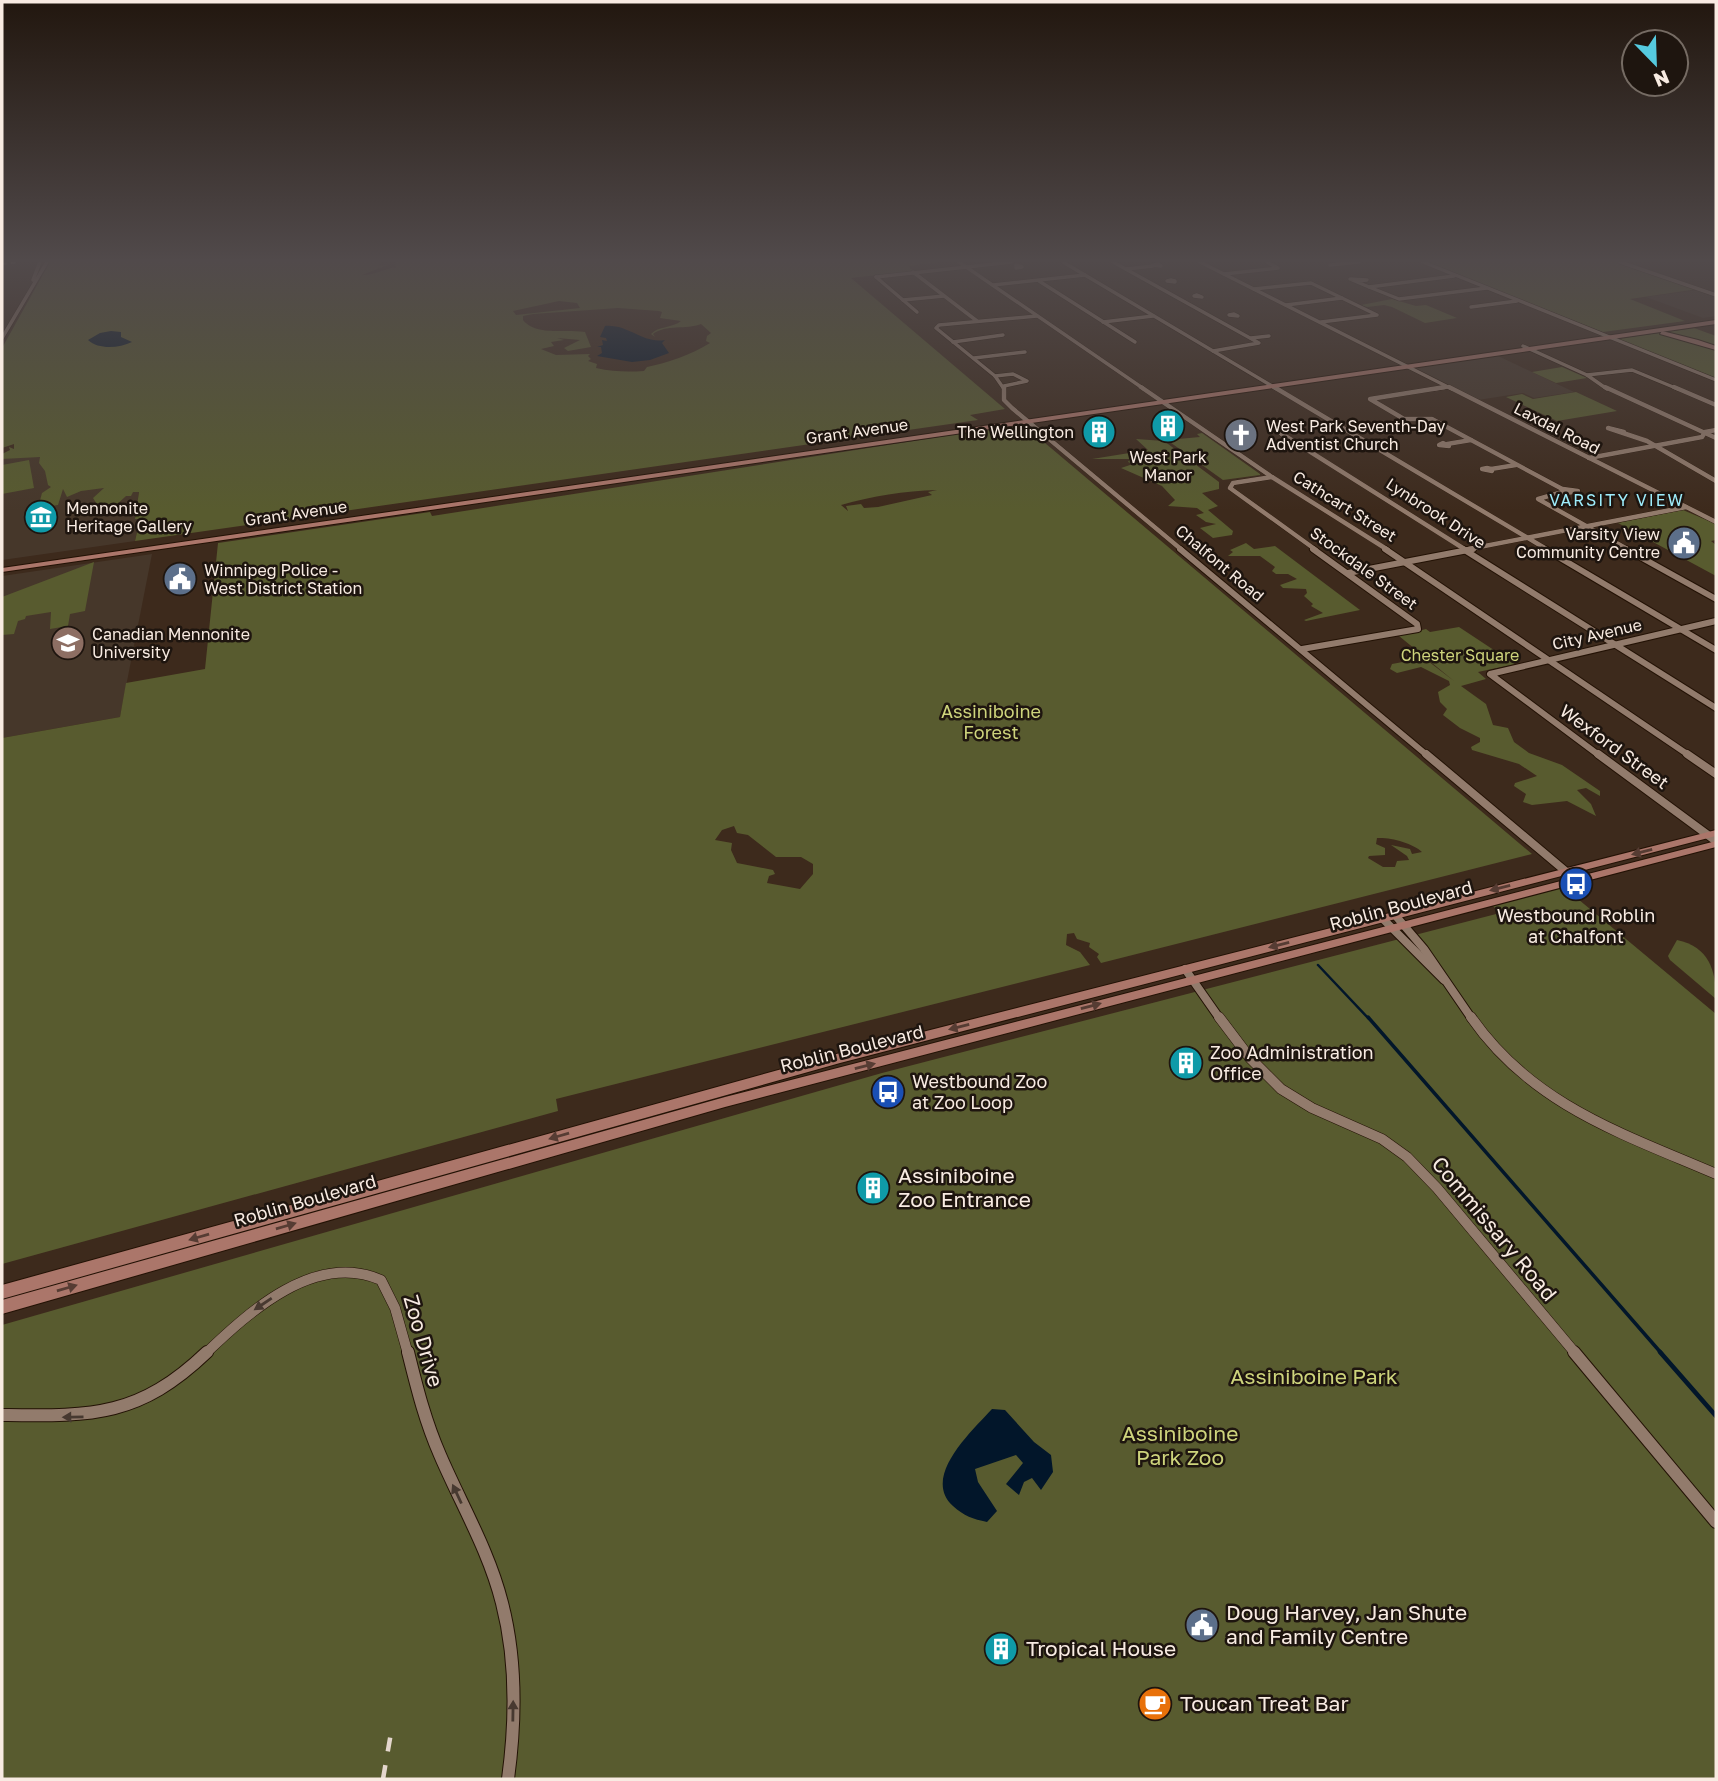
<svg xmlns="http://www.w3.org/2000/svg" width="1718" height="1781" font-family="'Golos Text',sans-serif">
<rect width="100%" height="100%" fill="#3d2a1c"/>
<!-- education -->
<g fill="#46372a">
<path d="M 1698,290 L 1716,296 L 1716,316 L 1703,318 L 1646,297 Z"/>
<path d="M 1496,355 L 1574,392 L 1534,398 L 1523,393 L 1478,400 L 1411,367 Z"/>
<path d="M 70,451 L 63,488 L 104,488 L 139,492 L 135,518 L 140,518 L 135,541 L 2,560 L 2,459 Z"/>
<path d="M 152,554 L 120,717 L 2,738 L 2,576 Z"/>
</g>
<!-- green -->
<g fill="#585b2f" fill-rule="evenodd">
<path d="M 50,262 L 381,262 L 378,266 L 390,264 L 362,275 C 377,275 389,266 396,268 L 395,262 L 941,262 L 908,266 L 913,271 L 851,278 L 1005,409 L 970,415 L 978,420 L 135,541 L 140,519 L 135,519 L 139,492 L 133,492 L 131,496 L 126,496 L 114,507 L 106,510 L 98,506 L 93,498 L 104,488 L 81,491 L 67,497 L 63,489 L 58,505 L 38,508 L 42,493 L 51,487 L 48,485 L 45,471 L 39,463 L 40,457 L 2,459 L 2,454 L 10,450 L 9,447 L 14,449 L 14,444 L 2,448 L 2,348 ZM 559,301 L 577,303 L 580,308 L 516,315 L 513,311 ZM 618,308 L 659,311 L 662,312 L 660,318 L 681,321 C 673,328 658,326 651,334 L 655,337 L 653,334 C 666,324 686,330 701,324 L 711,333 L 707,336 L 706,341 L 710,343 C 691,355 667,363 647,367 L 644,371 C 628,372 614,372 596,368 L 597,364 L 588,361 L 591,359 L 588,356 L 590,354 L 556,355 L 541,349 L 554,346 L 551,342 L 564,340 L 557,338 L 580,340 L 564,348 L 568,351 L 591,347 L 585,332 C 563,329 536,336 523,320 L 523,316 L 533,314 Z"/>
<path d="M 1426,262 L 1619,262 L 1698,289 L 1630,299 L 1685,321 L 1603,332 Z"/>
<path d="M 1392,299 L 1416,306 L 1426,305 L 1457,318 L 1425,323 L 1392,307 L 1384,305 L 1367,307 L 1361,305 Z"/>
<path d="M 1694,328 L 1716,336 L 1716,379 L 1616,339 Z"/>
<path d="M 1562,367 L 1587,378 L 1556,383 L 1532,372 Z"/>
<path d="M 1576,392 L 1617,411 L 1557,421 L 1506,397 L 1522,394 L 1533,399 Z"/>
<path d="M 1010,426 L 1032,432 L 1532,854 L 1101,963 L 1097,957 L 1099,954 L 1089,947 L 1090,943 L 1077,939 L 1074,933 L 1067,934 L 1066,945 L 1080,952 L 1090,965 L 556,1099 L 558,1111 L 2,1264 L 2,738 L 120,717 L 126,683 L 205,669 L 218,543 L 430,512 L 432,516 ZM 937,490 L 928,492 L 932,495 L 878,507 L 864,508 L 861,504 L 846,506 L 848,511 L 841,505 C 873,496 904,491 937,490 ZM 734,826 L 737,833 L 748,835 L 776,857 L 801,857 L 813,864 L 813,874 L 800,889 L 767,883 L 769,876 L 775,874 L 773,870 L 737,863 L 731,850 L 732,843 L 715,840 L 722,830 ZM 1377,838 C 1390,837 1413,843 1422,852 L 1412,854 L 1410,849 L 1391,845 L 1407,856 L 1409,860 L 1397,861 L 1395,867 L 1383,867 L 1368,858 L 1369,856 L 1385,855 L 1385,848 L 1376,844 Z"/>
<path d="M 1202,433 L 1260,474 L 1260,475 L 1223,480 L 1167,440 L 1200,437 L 1197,434 Z"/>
<path d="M 1136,439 L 1164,441 L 1219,482 L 1219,489 L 1202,493 L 1218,506 L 1208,510 L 1233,531 L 1232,535 L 1213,538 L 1200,528 L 1216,524 L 1206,522 L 1196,515 L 1204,513 L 1197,508 L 1168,506 L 1175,500 L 1162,486 L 1121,468 L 1133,464 L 1128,462 L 1130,459 L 1092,459 L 1148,450 Z"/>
<path d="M 29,460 L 34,488 L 2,494 L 2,465 Z"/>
<path d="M 1683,510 L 1716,524 L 1716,540 L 1711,541 L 1716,545 L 1716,576 L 1618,523 Z"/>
<path d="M 1246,543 L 1254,549 L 1275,546 L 1360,610 L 1306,621 L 1304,620 L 1323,613 L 1311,606 L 1313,604 L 1304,596 L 1307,593 L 1306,589 L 1283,588 L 1280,585 L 1297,579 L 1288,574 L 1276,574 L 1272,571 L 1275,567 L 1260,556 L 1228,556 L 1233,552 L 1230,550 Z"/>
<path d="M 94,562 L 85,611 L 70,614 L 68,626 L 50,629 L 51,612 L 26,616 L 25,619 L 18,621 L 14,634 L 2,635 L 2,597 Z"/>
<path d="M 1459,627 L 1515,664 L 1478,672 L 1486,679 L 1461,686 L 1486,704 L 1493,725 L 1508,728 L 1514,742 L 1529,753 L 1562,765 L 1600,791 L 1600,796 L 1586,788 L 1577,790 L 1591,804 L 1596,816 L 1567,801 L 1532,805 L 1523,802 L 1526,794 L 1514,786 L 1515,783 L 1537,776 L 1519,764 L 1472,750 L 1471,747 L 1480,742 L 1480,738 L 1460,728 L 1443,715 L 1447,709 L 1440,702 L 1438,692 L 1450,685 L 1449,681 L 1421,667 L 1397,673 L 1390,669 L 1392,664 L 1424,658 L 1454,681 L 1399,636 L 1426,629 L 1430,632 Z"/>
<path d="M 1560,884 L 1716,1014 L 1716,1779 L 2,1779 L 2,1325 L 882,1073 L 1500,913 L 1489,902 Z"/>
<path d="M 1677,940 C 1709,947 1716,970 1716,999 L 1670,960 L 1668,956 Z"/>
</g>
<!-- water -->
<g fill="#02162a">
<path d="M 605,326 C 629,324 642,344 665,340 L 662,343 L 669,353 L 650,360 L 632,362 L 597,356 L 602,353 L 601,347 L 597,347 L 603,345 L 602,340 L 607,341 L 606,338 L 600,337 Z"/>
<path d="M 111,331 L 121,332 L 121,337 L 132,342 C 119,348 99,350 88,340 L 100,333 Z"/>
<path d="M 992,1409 L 1005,1410 L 1034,1442 L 1051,1455 L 1053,1472 L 1041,1490 L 1032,1478 L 1024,1482 L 1019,1495 L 1006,1484 L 1023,1463 L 1016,1455 L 975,1469 L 978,1482 L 997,1511 L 987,1522 C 973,1519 964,1516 953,1506 C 921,1477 972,1431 992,1409 Z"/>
</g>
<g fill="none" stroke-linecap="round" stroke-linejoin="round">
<!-- stream-far2 -->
<path stroke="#02162a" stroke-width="2.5" d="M 1318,965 L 1369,1019"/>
<!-- stream-far1 -->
<path stroke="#02162a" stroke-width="3.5" d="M 1368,1017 L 1662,1354"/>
<!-- stream -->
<path stroke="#02162a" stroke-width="4.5" d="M 1660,1352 L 1716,1416"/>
<defs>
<g id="minor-far5">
<path d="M 959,262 L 1144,389"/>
<path d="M 1063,262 L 1277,389"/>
<path d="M 1113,262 L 1259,343 L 1213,351"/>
<path d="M 1200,262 L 1452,389"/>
<path d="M 1423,262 L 1716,380"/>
<path d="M 1620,262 L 1716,295"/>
<path d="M 1158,264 L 1161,266 L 1153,265 Z"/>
<path d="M 1016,265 L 1022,267 L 1016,268 Z"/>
<path d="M 1330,265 L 1359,262"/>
<path d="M 1126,269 L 1153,266"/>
<path d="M 913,272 L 977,321"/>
<path d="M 1224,274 L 1278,268 L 1267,262"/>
<path d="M 1454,276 L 1369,287 L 1399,299 L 1487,288"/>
<path d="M 876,277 L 1012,262"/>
<path d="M 876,277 L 917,312"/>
<path d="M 33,280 L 40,262"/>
<path d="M 1171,280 L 1175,281 L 1175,282 L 1167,281 Z"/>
<path d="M 1039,281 L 1135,342"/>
<path d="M 1356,281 L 1367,280 L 1350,279 L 1369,287"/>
<path d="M 993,285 L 1085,275"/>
<path d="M 1254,289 L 1311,283 L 1377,315 L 1321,322"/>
<path d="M 1197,295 L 1202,297 L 1194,296 Z"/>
<path d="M 903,300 L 944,296"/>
<path d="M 1286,305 L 1342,298"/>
<path d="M 1471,307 L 1517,301"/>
<path d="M 1234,314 L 1238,316 L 1229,315 Z"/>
<path d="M 1103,322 L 1153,316"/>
<path d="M 2,338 L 47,262"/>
<path d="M 1251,338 L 1269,336"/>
<path d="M 953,342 L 1003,335"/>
<path d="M 1523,346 L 1587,375 L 1607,389"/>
<path d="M 974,358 L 1025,352"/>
<path d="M 1587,375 L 1632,370 L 1678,389"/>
<path d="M 995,376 L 1013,374 L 1027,381 L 1004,386"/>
<path d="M 1004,389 L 995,376 L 936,328 L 939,325 L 1037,316"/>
<path d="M 1434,389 L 1447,387"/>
</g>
<g id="minor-far4">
<path d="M 1004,387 L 1004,400 L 1012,408 L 1182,550"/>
<path d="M 1141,387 L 1272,477 L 1388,550"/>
<path d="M 1274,387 L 1548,550"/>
<path d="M 1445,387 L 1370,399 L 1404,419 L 1432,419 L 1566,491 L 1538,499 L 1629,550"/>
<path d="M 1449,387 L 1716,522"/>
<path d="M 1605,387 L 1716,438"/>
<path d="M 1674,387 L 1716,405"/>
<path d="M 1274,427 L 1282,428 L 1282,434 Z"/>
<path d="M 1624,432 L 1608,428 L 1647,441 L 1716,481"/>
<path d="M 1282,434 L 1466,550"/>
<path d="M 1443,443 L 1449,446 L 1439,445 Z"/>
<path d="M 1447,444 L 1471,440"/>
<path d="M 1589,458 L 1702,437 L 1705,432 L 1716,430"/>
<path d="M 1487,468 L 1491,469 L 1492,471 L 1482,469 Z"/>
<path d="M 1491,469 L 1516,465"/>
<path d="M 1272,477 L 1233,483 L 1230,488 L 1316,550"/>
<path d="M 1563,489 L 1578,491 L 1567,493"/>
<path d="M 1464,550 L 1686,507"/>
</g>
<g id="minor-far3">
<path d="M 1180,549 L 1428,756"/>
<path d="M 1385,549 L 1690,756"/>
<path d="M 1463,549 L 1716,708"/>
<path d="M 1545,549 L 1716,650"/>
<path d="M 1626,549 L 1716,599"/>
<path d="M 1348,573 L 1473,549"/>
<path d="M 1302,649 L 1418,629 L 1417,624 L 1313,549"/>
<path d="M 1600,756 L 1490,674 L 1716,621"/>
</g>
<g id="minor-far2">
<path d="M 1426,754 L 1576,880"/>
<path d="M 1598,754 L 1716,841"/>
<path d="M 1687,754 L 1716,774"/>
<path d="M 1395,915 L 1424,949 L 1472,1019"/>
<path d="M 1382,918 L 1444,980"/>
<path d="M 1185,969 L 1220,1019"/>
</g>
<g id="minor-far1">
<path d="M 1219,1017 L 1250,1058 L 1281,1089 L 1312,1108 L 1382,1139 L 1407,1157 L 1437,1188 L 1576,1354"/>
<path d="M 1471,1017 C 1532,1105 1623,1134 1716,1174"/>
<path d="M 205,1354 C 249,1312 315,1251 381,1280 L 395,1308 L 408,1354"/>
</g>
<g id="minor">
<path d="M 408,1352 C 417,1388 425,1421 440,1455 C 461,1504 489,1551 502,1603 C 517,1661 516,1720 508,1779"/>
<path d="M 1574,1352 L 1716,1522"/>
<path d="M 2,1415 C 91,1416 138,1418 207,1352"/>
</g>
<g id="major">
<path d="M 1716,320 L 1716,324 L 2,572 L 2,568 Z"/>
<path d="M 1662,331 L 1698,340 L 1716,346 L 1716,350 L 1660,334 Z"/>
<path d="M 1716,830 L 1716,836 L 840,1063 L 2,1299 L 2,1285 L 840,1053 Z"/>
<path d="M 1716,841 L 1716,847 L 725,1107 L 2,1314 L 2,1300 L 725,1097 Z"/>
</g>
</defs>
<!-- minor-far5 casing -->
<use href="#minor-far5" stroke="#231205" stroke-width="4.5"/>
<!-- minor-far4 casing -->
<use href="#minor-far4" stroke="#231205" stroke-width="5"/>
<!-- minor-far3 casing -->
<use href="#minor-far3" stroke="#231205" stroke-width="8"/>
<!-- minor-far2 casing -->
<use href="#minor-far2" stroke="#231205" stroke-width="10"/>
<!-- minor-far1 casing -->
<use href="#minor-far1" stroke="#231205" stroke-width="11"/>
<!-- minor casing -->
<use href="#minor" stroke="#231205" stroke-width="14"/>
<!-- major casing -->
<use href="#major" stroke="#231205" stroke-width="2"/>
<!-- minor-far5 -->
<use href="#minor-far5" stroke="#927b6c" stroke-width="3.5"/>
<!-- minor-far4 -->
<use href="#minor-far4" stroke="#927b6c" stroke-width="4.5"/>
<!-- minor-far3 -->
<use href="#minor-far3" stroke="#927b6c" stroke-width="6"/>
<!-- minor-far2 -->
<use href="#minor-far2" stroke="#927b6c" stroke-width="8"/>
<!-- minor-far1 -->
<use href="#minor-far1" stroke="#927b6c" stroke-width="10"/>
<!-- minor -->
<use href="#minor" stroke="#927b6c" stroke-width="12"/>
<!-- major -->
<use href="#major" fill="#ab766a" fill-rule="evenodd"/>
<!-- rail-far1 -->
<path stroke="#e4d7cd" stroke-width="2" stroke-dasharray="4.5 4.5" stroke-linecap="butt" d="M 2,264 L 20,262"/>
<!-- rail -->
<path stroke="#e4d7cd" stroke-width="4.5" stroke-dasharray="14 14" stroke-linecap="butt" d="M 383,1779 L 392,1727"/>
</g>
<!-- one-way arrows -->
<defs><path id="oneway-solid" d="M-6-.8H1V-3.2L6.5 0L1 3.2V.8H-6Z" transform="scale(1.75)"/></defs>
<g fill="#563c33">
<use href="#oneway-solid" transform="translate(1642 852) rotate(166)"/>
<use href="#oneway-solid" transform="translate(1500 888) rotate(166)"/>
<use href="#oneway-solid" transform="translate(1279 945) rotate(166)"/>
<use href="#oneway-solid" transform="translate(1091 1006) rotate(-15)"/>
<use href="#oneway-solid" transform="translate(959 1027) rotate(166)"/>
<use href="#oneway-solid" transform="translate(865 1066) rotate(-14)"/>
<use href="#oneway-solid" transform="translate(559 1136) rotate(164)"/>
<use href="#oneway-solid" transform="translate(286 1226) rotate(-16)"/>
<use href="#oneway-solid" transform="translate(199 1237) rotate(164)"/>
<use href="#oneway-solid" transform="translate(67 1288) rotate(-16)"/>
</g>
<g fill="#473930">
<use href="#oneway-solid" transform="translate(263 1304) rotate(146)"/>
<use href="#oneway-solid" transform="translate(73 1417) rotate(179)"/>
<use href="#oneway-solid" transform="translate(457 1494) rotate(-115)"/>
<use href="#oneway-solid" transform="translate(513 1711) rotate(-89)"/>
</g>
<!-- sky -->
<linearGradient id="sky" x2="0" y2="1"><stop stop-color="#22170f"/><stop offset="0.51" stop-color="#514a4b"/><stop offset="1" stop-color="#514a4b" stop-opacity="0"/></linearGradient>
<rect width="1718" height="511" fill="url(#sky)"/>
<!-- icons -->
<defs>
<symbol id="building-disc" viewBox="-11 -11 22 22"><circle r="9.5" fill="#0f9aa8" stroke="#1e150f"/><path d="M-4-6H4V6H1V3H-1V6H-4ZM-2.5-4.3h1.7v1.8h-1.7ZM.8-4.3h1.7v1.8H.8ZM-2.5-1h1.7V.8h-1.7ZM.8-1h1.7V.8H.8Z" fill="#fff"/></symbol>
<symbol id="church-disc" viewBox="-11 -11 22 22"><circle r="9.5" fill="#6b7280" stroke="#1e150f"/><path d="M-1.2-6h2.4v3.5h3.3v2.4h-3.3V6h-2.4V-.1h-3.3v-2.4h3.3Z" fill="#fff"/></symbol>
<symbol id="museum-disc" viewBox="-11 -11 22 22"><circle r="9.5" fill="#0f9aa8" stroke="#1e150f"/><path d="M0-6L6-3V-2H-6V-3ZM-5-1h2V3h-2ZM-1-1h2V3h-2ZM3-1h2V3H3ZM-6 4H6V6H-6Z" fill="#fff"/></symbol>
<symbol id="civic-disc" viewBox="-11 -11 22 22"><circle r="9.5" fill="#5c6f8a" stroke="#1e150f"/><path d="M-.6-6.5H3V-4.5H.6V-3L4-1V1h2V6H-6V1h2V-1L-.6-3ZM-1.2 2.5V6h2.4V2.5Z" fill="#fff"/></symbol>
<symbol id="university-disc" viewBox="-11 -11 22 22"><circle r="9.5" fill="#8d6e63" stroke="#1e150f"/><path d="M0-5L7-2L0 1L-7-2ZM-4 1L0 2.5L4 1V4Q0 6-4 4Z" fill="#fff"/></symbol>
<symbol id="bus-disc" viewBox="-11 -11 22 22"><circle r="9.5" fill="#1a4fb4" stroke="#1e150f"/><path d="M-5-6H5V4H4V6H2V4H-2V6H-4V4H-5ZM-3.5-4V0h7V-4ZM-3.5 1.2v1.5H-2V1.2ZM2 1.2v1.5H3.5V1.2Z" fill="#fff"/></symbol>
<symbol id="cafe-disc" viewBox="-11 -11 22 22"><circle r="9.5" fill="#e8710a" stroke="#1e150f"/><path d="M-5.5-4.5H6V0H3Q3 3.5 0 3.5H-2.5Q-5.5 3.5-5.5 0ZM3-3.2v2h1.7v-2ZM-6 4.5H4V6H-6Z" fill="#fff"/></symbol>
</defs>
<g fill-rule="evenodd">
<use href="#building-disc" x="1149" y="407" width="38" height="38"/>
<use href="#building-disc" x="1080" y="413" width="38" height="38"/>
<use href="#church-disc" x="1222" y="416" width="38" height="38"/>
<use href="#museum-disc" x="22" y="498" width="38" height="38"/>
<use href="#civic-disc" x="1665" y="524" width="38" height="38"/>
<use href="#civic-disc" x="161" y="560" width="38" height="38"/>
<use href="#university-disc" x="49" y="624" width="38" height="38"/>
<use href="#bus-disc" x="1557" y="865" width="38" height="38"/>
<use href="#building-disc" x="1167" y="1044" width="38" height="38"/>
<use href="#bus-disc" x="869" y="1073" width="38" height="38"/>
<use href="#building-disc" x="854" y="1169" width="38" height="38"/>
<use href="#civic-disc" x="1183" y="1606" width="38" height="38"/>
<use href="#building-disc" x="982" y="1630" width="38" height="38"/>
<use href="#cafe-disc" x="1136" y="1685" width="38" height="38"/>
</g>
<g text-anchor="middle" stroke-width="5" stroke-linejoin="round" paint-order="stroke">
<!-- far-poi labels -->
<g font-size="16" fill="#f8ebe2" stroke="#1e150f" text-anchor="start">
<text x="1266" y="432">West Park Seventh-Day<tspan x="1266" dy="18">Adventist Church</tspan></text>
<text x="1074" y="438" text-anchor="end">The Wellington</text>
<text x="1168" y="463" text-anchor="middle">West Park<tspan x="1168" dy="18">Manor</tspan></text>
<text x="66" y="514">Mennonite<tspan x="66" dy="18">Heritage Gallery</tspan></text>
<text x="1660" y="540" text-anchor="end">Varsity View<tspan x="1660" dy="18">Community Centre</tspan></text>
<text x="204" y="576">Winnipeg Police -<tspan x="204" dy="18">West District Station</tspan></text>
<text x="92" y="640">Canadian Mennonite<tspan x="92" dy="18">University</tspan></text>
</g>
<!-- far-street labels -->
<g font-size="16" fill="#f8ebe2" stroke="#1e150f">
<text transform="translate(1557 428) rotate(27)" y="6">Laxdal Road</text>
<text transform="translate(857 431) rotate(-8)" y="6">Grant Avenue</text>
<text transform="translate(1345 506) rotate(32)" y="6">Cathcart Street</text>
<text transform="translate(296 513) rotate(-8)" y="6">Grant Avenue</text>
<text transform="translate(1436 513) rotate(33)" y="6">Lynbrook Drive</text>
<text transform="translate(1220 563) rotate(40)" y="6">Chalfont Road</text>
<text transform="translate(1364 568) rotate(36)" y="6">Stockdale Street</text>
<text transform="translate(1597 634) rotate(-13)" y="6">City Avenue</text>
</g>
<!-- far-neighbourhood labels -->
<g font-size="16" letter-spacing="2" fill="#9eedfc" stroke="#1e150f">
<text x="1617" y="506">VARSITY VIEW</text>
</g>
<!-- far-park labels -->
<g font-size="16" fill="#ced47c" stroke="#1e150f">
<text x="1460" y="661">Chester Square</text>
</g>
<!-- park labels -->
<g font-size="18" fill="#ced47c" stroke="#1e150f">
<text x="991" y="718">Assiniboine<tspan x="991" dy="21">Forest</tspan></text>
</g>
<!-- street labels -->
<g font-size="18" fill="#f8ebe2" stroke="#1e150f">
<text transform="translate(1614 747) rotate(36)" y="6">Wexford Street</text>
<text transform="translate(1401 906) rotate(-15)" y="6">Roblin Boulevard</text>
<text transform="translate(852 1049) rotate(-14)" y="6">Roblin Boulevard</text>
<text transform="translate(305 1201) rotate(-16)" y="6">Roblin Boulevard</text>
</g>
<!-- poi labels -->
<g font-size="18" fill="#f8ebe2" stroke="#1e150f" text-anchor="start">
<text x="1576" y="922" text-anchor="middle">Westbound Roblin<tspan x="1576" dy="21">at Chalfont</tspan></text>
<text x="1210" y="1059">Zoo Administration<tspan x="1210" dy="21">Office</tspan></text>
<text x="912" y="1088">Westbound Zoo<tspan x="912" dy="21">at Zoo Loop</tspan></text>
</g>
<!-- near-poi labels -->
<g font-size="21" fill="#f8ebe2" stroke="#1e150f" text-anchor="start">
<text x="898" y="1183">Assiniboine<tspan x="898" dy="24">Zoo Entrance</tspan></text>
<text x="1226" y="1620">Doug Harvey, Jan Shute<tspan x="1226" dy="24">and Family Centre</tspan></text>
<text x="1026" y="1656">Tropical House</text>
<text x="1180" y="1711">Toucan Treat Bar</text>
</g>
<!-- near-street labels -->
<g font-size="21" fill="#f8ebe2" stroke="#1e150f">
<text transform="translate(1494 1229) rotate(50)" y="7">Commissary Road</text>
<text transform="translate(423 1341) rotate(74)" y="7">Zoo Drive</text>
</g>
<!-- near-park labels -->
<g font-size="21" fill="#ced47c" stroke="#1e150f">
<text x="1314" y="1384">Assiniboine Park</text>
<text x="1180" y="1441">Assiniboine<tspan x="1180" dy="24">Park Zoo</tspan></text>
</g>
</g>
<!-- border -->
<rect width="1718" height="1781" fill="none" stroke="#f8ebe2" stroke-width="7"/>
<!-- north arrow -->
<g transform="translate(1655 63) rotate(157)"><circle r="33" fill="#1e150f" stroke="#756b63" stroke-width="2"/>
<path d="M0-5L12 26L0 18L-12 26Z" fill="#55cadf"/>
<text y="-10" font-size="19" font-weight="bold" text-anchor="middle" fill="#f8ebe2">N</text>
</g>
</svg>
